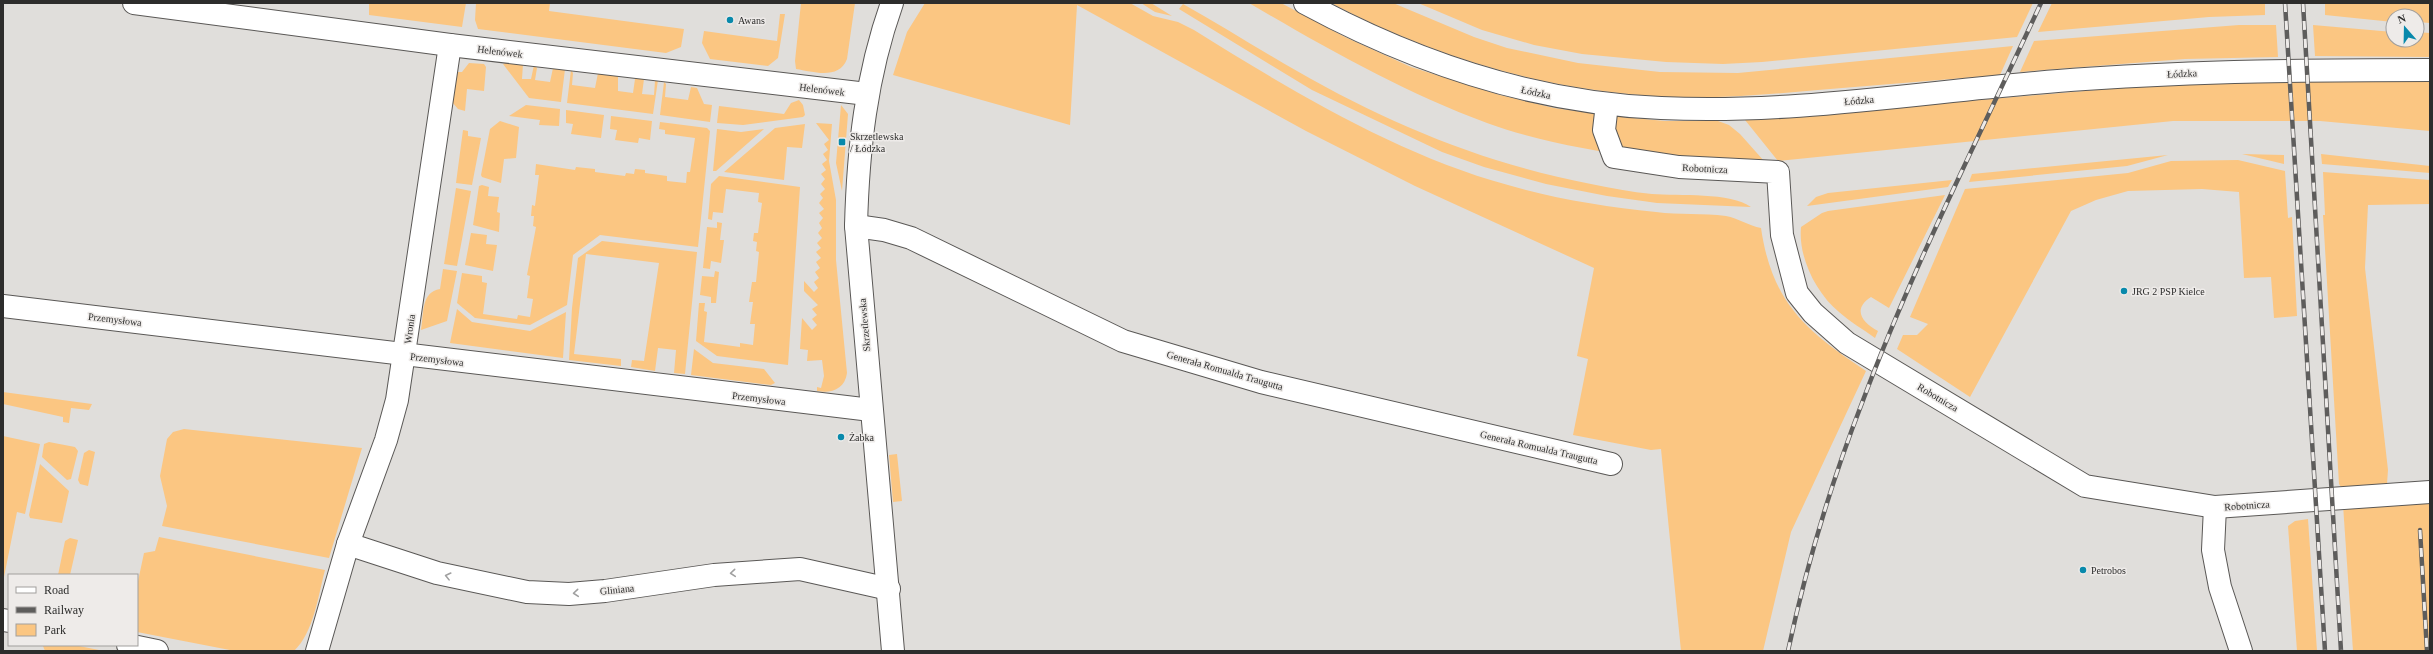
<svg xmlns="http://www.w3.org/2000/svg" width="2433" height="654" font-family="'Times New Roman',serif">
<rect width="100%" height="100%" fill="#e0dedb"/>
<!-- green -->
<g fill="#fbc682">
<path d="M 369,3 L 466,3 L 462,27 L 369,15 Z"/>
<path d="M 476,3 L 550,3 L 549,11 L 684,29 L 681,47 L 666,53 L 478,29 L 475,20 Z"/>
<path d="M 801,3 L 855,3 L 847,59 C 839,80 814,72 796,69 L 795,61 Z"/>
<path d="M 925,3 L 1130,3 L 1153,16 L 1178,22 L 1194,30 C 1292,91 1396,154 1508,185 C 1556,199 1607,207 1656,212 C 1679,215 1703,213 1726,216 C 1738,218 1749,226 1761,228 C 1772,303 1806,331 1866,371 L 1791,532 L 1763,651 L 1681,651 L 1661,449 L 1651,450 L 1573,435 L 1588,359 L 1577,356 L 1594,268 L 1415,186 L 1306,131 L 1077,5 L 1070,125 L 893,75 L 907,32 Z"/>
<path d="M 1141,3 L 1151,3 L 1172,16 L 1155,12 Z"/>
<path d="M 1249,3 L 1281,3 L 1345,37 L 1411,67 L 1500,95 L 1554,108 L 1612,116 L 1665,121 L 1718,121 L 1729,125 L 1740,134 L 1764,161 C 1723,160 1680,162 1640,157 C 1591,151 1533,140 1487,123 C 1403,92 1326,48 1249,3 Z"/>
<path d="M 1331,3 L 1393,3 L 1474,37 L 1507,48 L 1578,63 L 1660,72 L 1738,73 L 2013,46 L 2000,75 C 1939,80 1879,85 1818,90 C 1763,95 1708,100 1653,96 C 1540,89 1432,56 1331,3 Z"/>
<path d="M 1418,3 L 2033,3 L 2017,37 L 1762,62 L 1723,64 L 1666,62 L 1582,54 L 1534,45 L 1482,30 Z"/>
<path d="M 2052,3 L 2265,3 L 2265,15 L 2209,17 L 2038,32 Z"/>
<path d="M 2325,3 L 2430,3 L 2430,23 L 2417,22 L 2417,16 L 2393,16 L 2393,22 L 2325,15 Z"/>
<path d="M 1183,4 C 1221,25 1258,49 1297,71 C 1389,124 1486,164 1591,184 C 1611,188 1631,192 1652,194 C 1678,196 1731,192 1751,207 L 1657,203 L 1607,196 L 1546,184 L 1484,167 L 1442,152 L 1312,90 L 1179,9 Z"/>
<path d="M 780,14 L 785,14 L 778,58 L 768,66 L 710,59 L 702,43 L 704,31 L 777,41 Z"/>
<path d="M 2239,25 L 2276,25 L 2278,57 L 2185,59 L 2020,72 L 2034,41 Z"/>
<path d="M 2313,25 L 2393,32 L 2393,40 L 2417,40 L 2417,32 L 2430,33 L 2430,57 L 2315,56 Z"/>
<path d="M 508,62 L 523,64 L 522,79 L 531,79 L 534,65 L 537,68 L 535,80 L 550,82 L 553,68 L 565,69 L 561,102 L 529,98 L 503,64 Z"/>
<path d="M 469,63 L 484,64 L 486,67 L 484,91 L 467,89 L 465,111 L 458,109 L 452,102 L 457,72 L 462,72 Z"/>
<path d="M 571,70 L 573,73 L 572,85 L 595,88 L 598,73 L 618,76 L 618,91 L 633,93 L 635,79 L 644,79 L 642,94 L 654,95 L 655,81 L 658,80 L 653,114 L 567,103 Z"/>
<path d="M 2213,80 L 2430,81 L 2430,131 L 2320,121 L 2173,121 L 1778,161 L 1745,120 Z"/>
<path d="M 664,82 L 666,84 L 665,97 L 688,100 L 691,87 L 697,88 L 704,104 L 712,105 L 710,122 L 660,115 Z"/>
<path d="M 799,100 L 803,105 L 805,115 L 803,117 L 743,125 L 717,123 L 719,106 L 784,114 L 791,103 Z"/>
<path d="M 526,105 L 560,109 L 559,126 L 539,125 L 540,120 L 509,116 Z"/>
<path d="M 841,105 L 848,114 L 842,191 L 836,163 Z"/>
<path d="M 566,110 L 604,115 L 601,138 L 571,134 L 573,124 L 566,123 Z"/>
<path d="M 611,116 L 652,121 L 650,140 L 639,138 L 638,143 L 615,140 L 617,130 L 610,129 Z"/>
<path d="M 500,121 L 519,127 L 516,158 L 504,159 L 501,183 L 482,177 L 481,175 L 490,129 Z"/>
<path d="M 660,122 L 707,128 L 710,131 L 698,247 L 600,235 L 573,255 L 567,305 L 530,325 L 475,318 L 457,303 L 462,273 L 482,276 L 482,282 L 487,283 L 483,314 L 517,319 L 518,315 L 530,317 L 533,299 L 527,298 L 530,276 L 527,275 L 536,227 L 533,226 L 534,216 L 531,216 L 532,205 L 535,206 L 539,175 L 535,175 L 536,164 L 575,170 L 576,167 L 595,169 L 595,172 L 625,176 L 626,173 L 634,174 L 635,169 L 645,170 L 645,173 L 667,176 L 667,181 L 686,183 L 687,172 L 690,172 L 695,138 L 665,134 L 665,130 L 659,129 Z"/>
<path d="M 816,123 L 832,124 L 829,161 L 836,200 L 836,260 L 847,373 C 845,389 831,394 817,391 L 817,387 L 821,388 L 824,376 L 822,360 L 807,361 L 808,350 L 800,349 L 802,318 L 812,330 L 817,325 L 812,319 L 817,315 L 812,309 L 818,305 L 804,291 L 804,281 L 814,292 L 818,288 L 814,282 L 819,278 L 815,272 L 820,268 L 816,262 L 821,258 L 816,252 L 821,248 L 817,243 L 822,238 L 818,233 L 822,228 L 819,223 L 823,218 L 819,213 L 824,209 L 819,203 L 823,198 L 820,194 L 825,189 L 821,184 L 825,179 L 821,174 L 826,170 L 822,164 L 827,160 L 823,154 L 828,150 L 824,144 L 829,140 Z"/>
<path d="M 805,124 L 802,148 L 787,147 L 784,180 L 724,172 L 775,128 Z"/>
<path d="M 717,129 L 741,132 L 764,129 L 716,171 L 713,171 Z"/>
<path d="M 463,130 L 468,131 L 468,136 L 481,138 L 472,185 L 456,183 Z"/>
<path d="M 2242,154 L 2284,155 L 2284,164 Z"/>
<path d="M 2321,154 L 2430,166 L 2430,173 L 2322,164 Z"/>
<path d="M 2168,155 L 2127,166 L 1969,182 L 1972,174 Z"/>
<path d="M 2238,160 L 2285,171 L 2288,218 L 2292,217 L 2297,316 L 2274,318 L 2271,277 L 2244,278 L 2239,192 L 2202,189 L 2128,191 L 2096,200 L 2071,211 L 1970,397 L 1897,349 L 1903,335 L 1917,335 L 1928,324 L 1910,317 L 1965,189 L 2128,173 L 2171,161 Z"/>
<path d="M 2323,172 L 2430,180 L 2430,204 L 2368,205 L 2365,268 L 2388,470 L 2387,484 L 2341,487 L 2339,484 L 2323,215 L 2325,215 Z"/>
<path d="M 719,176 L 800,187 L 788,365 L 717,356 L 696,341 L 699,303 L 705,303 L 704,311 L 707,312 L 704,342 L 740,347 L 740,343 L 753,345 L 755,324 L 750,324 L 753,302 L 749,302 L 752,282 L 756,282 L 759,252 L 756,251 L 757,242 L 753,241 L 754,233 L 758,233 L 762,203 L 758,202 L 759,193 L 726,189 L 723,213 L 713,212 L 712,220 L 708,219 L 711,184 Z"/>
<path d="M 1952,180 L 1948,187 L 1807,206 L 1816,197 L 1828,193 Z"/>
<path d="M 482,185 L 489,187 L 488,196 L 499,197 L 497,212 L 500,213 L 499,232 L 473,225 L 479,186 Z"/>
<path d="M 456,188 L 471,191 L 457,266 L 444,264 Z"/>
<path d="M 1945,195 L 1889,308 L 1871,297 C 1852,309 1862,323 1878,331 L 1875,338 C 1863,329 1850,322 1839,312 C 1816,293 1798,257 1801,227 L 1822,213 L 1828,211 Z"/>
<path d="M 717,222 L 722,223 L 720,240 L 724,240 L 721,263 L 711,261 L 710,269 L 703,268 L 707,227 L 717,228 Z"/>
<path d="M 471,233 L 487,235 L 486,244 L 497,245 L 493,271 L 465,265 Z"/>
<path d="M 602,241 L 697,252 L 685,374 L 674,373 L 676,350 L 658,348 L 655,371 L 631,367 L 632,360 L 644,361 L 659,263 L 586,254 L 574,354 L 621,359 L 621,366 L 569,360 L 572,308 L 578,258 Z"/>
<path d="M 443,269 L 457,271 L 447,321 L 421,330 C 424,313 421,292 440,289 Z"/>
<path d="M 715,271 L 719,272 L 716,303 L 711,303 L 711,297 L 700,295 L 702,276 L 714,277 Z"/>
<path d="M 457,309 L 472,322 L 530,331 L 566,312 L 563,358 L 450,343 Z"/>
<path d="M 694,349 L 713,363 L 764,369 L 775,383 L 771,385 L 691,375 Z"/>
<path d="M 3,392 L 92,404 L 89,410 L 71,408 L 69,423 L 63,422 L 63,417 L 3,404 Z"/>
<path d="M 184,429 L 362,448 L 329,558 L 162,526 L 167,506 L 160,476 L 167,439 L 173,432 Z"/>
<path d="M 3,436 L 40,444 L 25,514 L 17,512 L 3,582 Z"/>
<path d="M 49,442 L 75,447 L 78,451 L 71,479 L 67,480 L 42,457 L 44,444 Z"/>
<path d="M 89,450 L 95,452 L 88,486 L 80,484 L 78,480 L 84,453 Z"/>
<path d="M 897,454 L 902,501 L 893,502 L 889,455 Z"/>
<path d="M 40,464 L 69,491 L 62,523 L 30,518 L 29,515 Z"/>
<path d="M 2430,500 L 2430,651 L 2353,651 L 2343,505 Z"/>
<path d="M 2308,519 L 2317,651 L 2297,651 L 2288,526 L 2295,521 Z"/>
<path d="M 159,537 L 325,570 C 318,596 314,632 294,651 L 235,651 L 137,632 L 137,586 L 144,553 L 155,551 Z"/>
<path d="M 70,538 L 78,540 L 70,575 L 58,575 L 65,541 Z"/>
<path d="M 37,645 L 74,645 L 104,651 L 45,651 L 43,646 Z"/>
</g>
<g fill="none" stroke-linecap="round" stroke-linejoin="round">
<defs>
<g id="minor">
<path d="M 134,3 L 450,45 L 867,94"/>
<path d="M 892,3 C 866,76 858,150 856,226 L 893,651"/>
<path d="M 1607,104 L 1604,130 L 1614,157 L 1679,167 L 1778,172 L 1782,235 L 1797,293 L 1813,313 L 1847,343 L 2085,486 L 2215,507 L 2430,492"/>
<path d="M 856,226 L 884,230 L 911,238 L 1123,341 L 1261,382 L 1611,464"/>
<path d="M 3,306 L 871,410"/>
<path d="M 2215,507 L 2213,550 L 2220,587 L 2241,651"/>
<path d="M 348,544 L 437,573 L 527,592 L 569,594 L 605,591 L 714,575 L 800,569 L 889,589"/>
<path d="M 3,620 L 9,621"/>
<path d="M 128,645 L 157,651"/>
<path d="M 317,651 L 348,544 L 386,440 L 397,400 L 450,45"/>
</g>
<path id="major" d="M 1305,3 C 1416,63 1534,103 1661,108 C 1802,115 1944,88 2085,79 C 2200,71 2315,70 2430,70"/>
</defs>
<!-- minor casing -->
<use href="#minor" stroke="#5a5856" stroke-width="24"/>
<!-- major casing -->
<use href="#major" stroke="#5a5856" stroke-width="24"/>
<!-- minor -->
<use href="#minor" stroke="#fff" stroke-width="22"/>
<!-- major -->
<use href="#major" stroke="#fff" stroke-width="22"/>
<defs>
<g id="rail">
<path d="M 2285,3 L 2325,651"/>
<path d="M 2303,3 L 2341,651"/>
<path d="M 2420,530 L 2427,651"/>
<path d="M 1788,651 C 1806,567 1831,483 1862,403 C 1913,266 1980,135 2041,3"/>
</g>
</defs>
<!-- rail casing -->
<use href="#rail" stroke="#5e5d5c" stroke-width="4.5"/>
<!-- rail -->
<use href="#rail" stroke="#eeebe9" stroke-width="3" stroke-dasharray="9" stroke-linecap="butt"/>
</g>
<!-- one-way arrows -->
<defs><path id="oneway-chevron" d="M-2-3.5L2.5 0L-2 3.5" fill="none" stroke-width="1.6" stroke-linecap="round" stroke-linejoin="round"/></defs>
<g stroke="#a0a0a0">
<use href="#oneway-chevron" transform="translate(733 573) rotate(175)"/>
<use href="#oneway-chevron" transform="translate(448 576) rotate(-166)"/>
<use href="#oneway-chevron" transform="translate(576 593) rotate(175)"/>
</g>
<!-- markers -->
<g fill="#0889ab" stroke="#eeebe9" stroke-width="1.5">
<circle cx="730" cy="20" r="4"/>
<rect x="838" y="138" width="8" height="8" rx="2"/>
<circle cx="2124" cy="291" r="4"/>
<circle cx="841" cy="437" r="4"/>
<circle cx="2083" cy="570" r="4"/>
</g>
<g text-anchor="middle" stroke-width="3" stroke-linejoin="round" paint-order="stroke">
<!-- poi labels -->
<g font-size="10" fill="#2d2d2c" stroke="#eeebe9" text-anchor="start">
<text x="738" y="24">Awans</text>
<text x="850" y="140">Skrzetlewska<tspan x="850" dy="12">/ Łódzka</tspan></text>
<text x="2132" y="295">JRG 2 PSP Kielce</text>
<text x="849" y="441">Żabka</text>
<text x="2091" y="574">Petrobos</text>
</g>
<!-- street labels -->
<g font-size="10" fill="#2d2d2c" stroke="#eeebe9">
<text transform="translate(500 51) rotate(7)" y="4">Helenówek</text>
<text transform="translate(2182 73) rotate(-3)" y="4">Łódzka</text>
<text transform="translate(822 89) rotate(7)" y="4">Helenówek</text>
<text transform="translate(1536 92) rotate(12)" y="4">Łódzka</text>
<text transform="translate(1859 100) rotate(-5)" y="4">Łódzka</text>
<text transform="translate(1705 168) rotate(3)" y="4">Robotnicza</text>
<text transform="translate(115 319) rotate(7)" y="4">Przemysłowa</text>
<text transform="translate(864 325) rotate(-95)" y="4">Skrzetlewska</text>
<text transform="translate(409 329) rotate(-82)" y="4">Wronia</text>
<text transform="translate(437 359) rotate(7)" y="4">Przemysłowa</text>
<text transform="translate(1225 370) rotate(16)" y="4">Generała Romualda Traugutta</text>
<text transform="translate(1938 397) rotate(31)" y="4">Robotnicza</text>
<text transform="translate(759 398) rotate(7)" y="4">Przemysłowa</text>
<text transform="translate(1539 447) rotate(13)" y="4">Generała Romualda Traugutta</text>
<text transform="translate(2247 505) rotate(-4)" y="4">Robotnicza</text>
<text transform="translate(617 589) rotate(-6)" y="4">Gliniana</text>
</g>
</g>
<!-- border -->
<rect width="2433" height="654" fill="none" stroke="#2d2d2c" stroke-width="8"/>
<!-- legend -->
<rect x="8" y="574" width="130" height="72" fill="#eeebe9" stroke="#a19f9d"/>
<rect x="16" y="587" width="20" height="6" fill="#ffffff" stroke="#a19f9d"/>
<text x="44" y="594" font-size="12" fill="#2d2d2c">Road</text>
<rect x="16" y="607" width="20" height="6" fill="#5e5d5c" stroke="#a19f9d"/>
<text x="44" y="614" font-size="12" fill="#2d2d2c">Railway</text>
<rect x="16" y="624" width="20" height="12" fill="#fbc682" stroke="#a19f9d"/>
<text x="44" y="634" font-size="12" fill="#2d2d2c">Park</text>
<!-- north arrow -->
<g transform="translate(2405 28) rotate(340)"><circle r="19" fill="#eeebe9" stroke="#a19f9d"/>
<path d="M0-3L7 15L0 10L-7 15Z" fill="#0889ab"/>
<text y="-6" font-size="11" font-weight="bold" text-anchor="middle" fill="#2d2d2c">N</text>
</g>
</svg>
